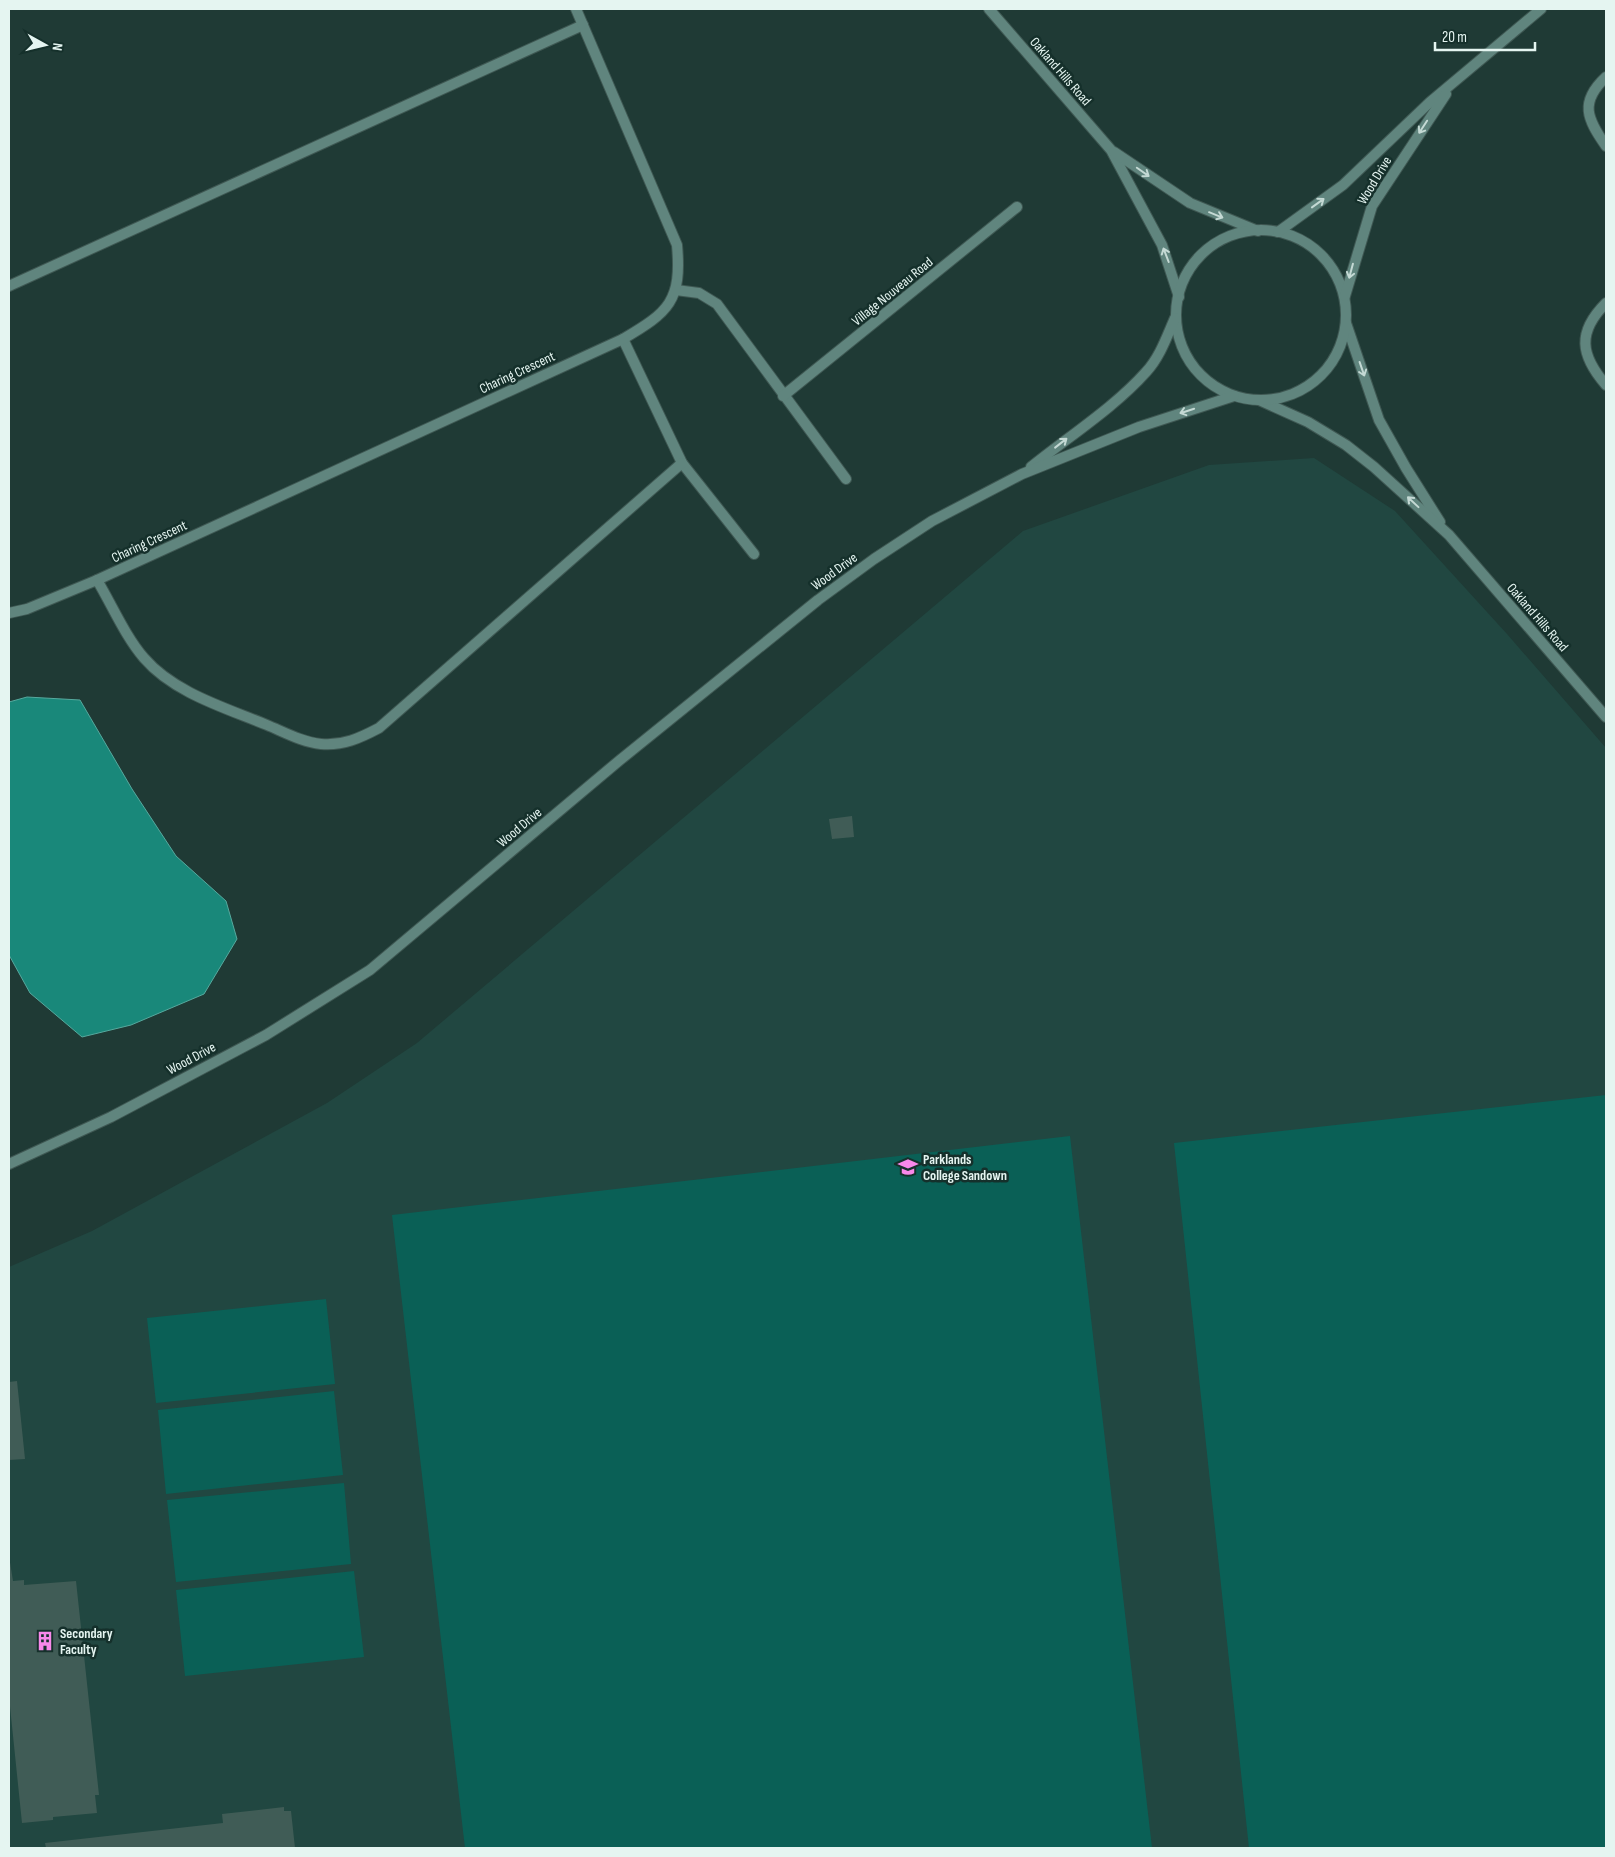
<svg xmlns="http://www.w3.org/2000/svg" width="1615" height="1857" font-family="'Sofia Sans Condensed',sans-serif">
<rect width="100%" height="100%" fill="#1f3a35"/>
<!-- built -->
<path fill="#214741" d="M 1314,458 L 1395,511 L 1507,634 L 1606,748 L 1606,1848 L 9,1848 L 9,1267 L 92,1231 L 327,1103 L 417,1043 L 1023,531 L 1209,465 Z"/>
<!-- green -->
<g fill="#0a6056">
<path d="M 1606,1095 L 1606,1848 L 1249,1848 L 1174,1143 Z"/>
<path d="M 1070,1136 L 1152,1848 L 465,1848 L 392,1215 Z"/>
<path d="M 326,1299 L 335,1384 L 156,1403 L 147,1318 Z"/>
<path d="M 334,1391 L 343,1475 L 166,1494 L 158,1410 Z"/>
<path d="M 344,1483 L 351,1564 L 176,1582 L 167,1500 Z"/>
<path d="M 354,1571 L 364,1657 L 185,1676 L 176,1590 Z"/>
</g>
<!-- water -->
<path fill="#19887a" stroke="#56a99e" d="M 27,697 L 80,700 L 132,789 L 176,856 L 226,901 L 237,939 L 204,994 L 131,1025 L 82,1037 L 30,993 L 9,955 L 9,702 Z"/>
<!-- building -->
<g fill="#405c56">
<path d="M 852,816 L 854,837 L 832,839 L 829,819 Z"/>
<path d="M 17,1381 L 25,1459 L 9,1460 L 9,1382 Z"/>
<path d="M 9,1556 L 13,1581 L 24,1580 L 24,1585 L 76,1581 L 99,1795 L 95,1795 L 97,1813 L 53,1817 L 53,1820 L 22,1823 L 9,1697 Z"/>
<path d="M 284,1807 L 284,1811 L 291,1811 L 295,1848 L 46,1848 L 45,1843 L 223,1823 L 222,1814 Z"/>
</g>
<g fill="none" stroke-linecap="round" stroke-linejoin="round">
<defs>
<g id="minor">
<path d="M 989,9 L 1111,150 L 1162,245 L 1179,297"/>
<path d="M 1606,77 C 1579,102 1587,119 1606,146"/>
<path d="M 1114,152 L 1190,203 L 1258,231"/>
<path d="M 9,286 L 583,25"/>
<path d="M 676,290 L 699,293 L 717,304 L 846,479"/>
<path d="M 1606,303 C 1577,332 1580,355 1606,385"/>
<path d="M 1346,323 L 1379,420 L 1406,468 L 1440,522"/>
<path d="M 623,339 L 682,463 L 754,554"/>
<path d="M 783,396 L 1017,207"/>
<path d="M 1259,400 L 1308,422 L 1346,445 L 1374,467 L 1449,535 L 1606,717"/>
<path d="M 97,580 C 112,605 125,636 144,658 C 174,693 226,708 267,725 C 284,732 302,742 321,744 C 343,746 360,738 379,728 L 682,463"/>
<path d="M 9,613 L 27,609 L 97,580 L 623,339 C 669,312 682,301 677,245 L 576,9"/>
</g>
<g id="tertiary">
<circle cx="1261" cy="315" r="85"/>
<path d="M 1278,232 L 1343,185 L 1430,102 L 1541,9"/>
<path d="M 1345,296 L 1372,206 L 1446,94"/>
<path d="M 1031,467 C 1068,437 1115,407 1146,372 C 1160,357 1167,336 1175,318"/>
<path d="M 9,1164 L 111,1117 L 266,1035 L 370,970 L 620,760 L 818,600 L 874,559 L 932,521 L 1022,474 L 1139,427 L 1234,396"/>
</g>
</defs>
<!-- minor casing -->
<use href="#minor" stroke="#3f5853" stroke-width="12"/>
<!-- tertiary casing -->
<use href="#tertiary" stroke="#3f5853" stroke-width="12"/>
<!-- minor -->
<use href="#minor" stroke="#60857e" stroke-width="10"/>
<!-- tertiary -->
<use href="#tertiary" stroke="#60857e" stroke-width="10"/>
</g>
<!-- one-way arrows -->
<defs><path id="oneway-shaft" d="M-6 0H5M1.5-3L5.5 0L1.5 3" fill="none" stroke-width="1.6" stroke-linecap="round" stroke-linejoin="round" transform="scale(1.25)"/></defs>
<g stroke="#c4d9d4">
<use href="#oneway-shaft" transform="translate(1423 127) rotate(123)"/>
<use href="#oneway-shaft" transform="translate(1143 172) rotate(35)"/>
<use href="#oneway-shaft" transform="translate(1318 203) rotate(-36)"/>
<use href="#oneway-shaft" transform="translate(1216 215) rotate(22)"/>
<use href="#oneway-shaft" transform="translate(1166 255) rotate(-111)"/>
<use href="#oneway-shaft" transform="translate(1351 271) rotate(105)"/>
<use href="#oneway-shaft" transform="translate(1362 369) rotate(71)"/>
<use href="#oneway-shaft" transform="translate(1187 411) rotate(162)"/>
<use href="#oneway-shaft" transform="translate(1061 443) rotate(-38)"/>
<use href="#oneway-shaft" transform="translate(1413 502) rotate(-137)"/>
</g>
<!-- icons -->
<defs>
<symbol id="school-bare" viewBox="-9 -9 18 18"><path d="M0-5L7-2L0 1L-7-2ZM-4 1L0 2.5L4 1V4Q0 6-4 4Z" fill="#f888ea" stroke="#15302b" stroke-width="2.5" paint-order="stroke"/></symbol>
<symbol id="building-bare" viewBox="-9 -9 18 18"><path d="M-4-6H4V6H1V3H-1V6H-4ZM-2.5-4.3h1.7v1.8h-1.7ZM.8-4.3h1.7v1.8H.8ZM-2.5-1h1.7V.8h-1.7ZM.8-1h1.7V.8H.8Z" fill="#f888ea" stroke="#15302b" stroke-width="2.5" paint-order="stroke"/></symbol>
</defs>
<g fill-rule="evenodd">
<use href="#school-bare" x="894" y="1153" width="28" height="28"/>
<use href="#building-bare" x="31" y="1627" width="28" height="28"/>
</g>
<g text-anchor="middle" stroke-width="5" stroke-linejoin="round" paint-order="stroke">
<!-- street labels -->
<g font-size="14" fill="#e5f5f1" stroke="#15302b">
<text transform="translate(1061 71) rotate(49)" y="5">Oakland Hills Road</text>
<text transform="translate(1374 180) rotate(-59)" y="5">Wood Drive</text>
<text transform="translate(892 291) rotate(-39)" y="5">Village Nouveau Road</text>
<text transform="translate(517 372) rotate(-25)" y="5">Charing Crescent</text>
<text transform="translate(149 541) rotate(-25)" y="5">Charing Crescent</text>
<text transform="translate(834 571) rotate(-36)" y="5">Wood Drive</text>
<text transform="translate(1538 617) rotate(49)" y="5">Oakland Hills Road</text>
<text transform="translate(519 827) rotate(-40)" y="5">Wood Drive</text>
<text transform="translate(191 1058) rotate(-28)" y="5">Wood Drive</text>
</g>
<!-- poi labels -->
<g font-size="14" font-weight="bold" fill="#e5f5f1" stroke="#15302b" text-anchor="start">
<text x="923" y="1164">Parklands<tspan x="923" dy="16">College Sandown</tspan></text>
<text x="60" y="1638">Secondary<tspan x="60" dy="16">Faculty</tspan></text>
</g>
</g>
<!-- border -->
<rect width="1615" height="1857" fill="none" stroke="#e5f5f1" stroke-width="20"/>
<!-- north arrow -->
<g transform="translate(45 45) rotate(98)" stroke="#15302b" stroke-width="4" paint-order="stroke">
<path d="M0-4L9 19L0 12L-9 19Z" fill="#e5f5f1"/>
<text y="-8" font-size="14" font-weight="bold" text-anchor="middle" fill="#e5f5f1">N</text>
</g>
<!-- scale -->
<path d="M1435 42v8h100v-8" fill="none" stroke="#e5f5f1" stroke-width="2.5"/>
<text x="1442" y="42" font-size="15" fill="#e5f5f1" stroke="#15302b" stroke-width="4" paint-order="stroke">20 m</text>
</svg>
